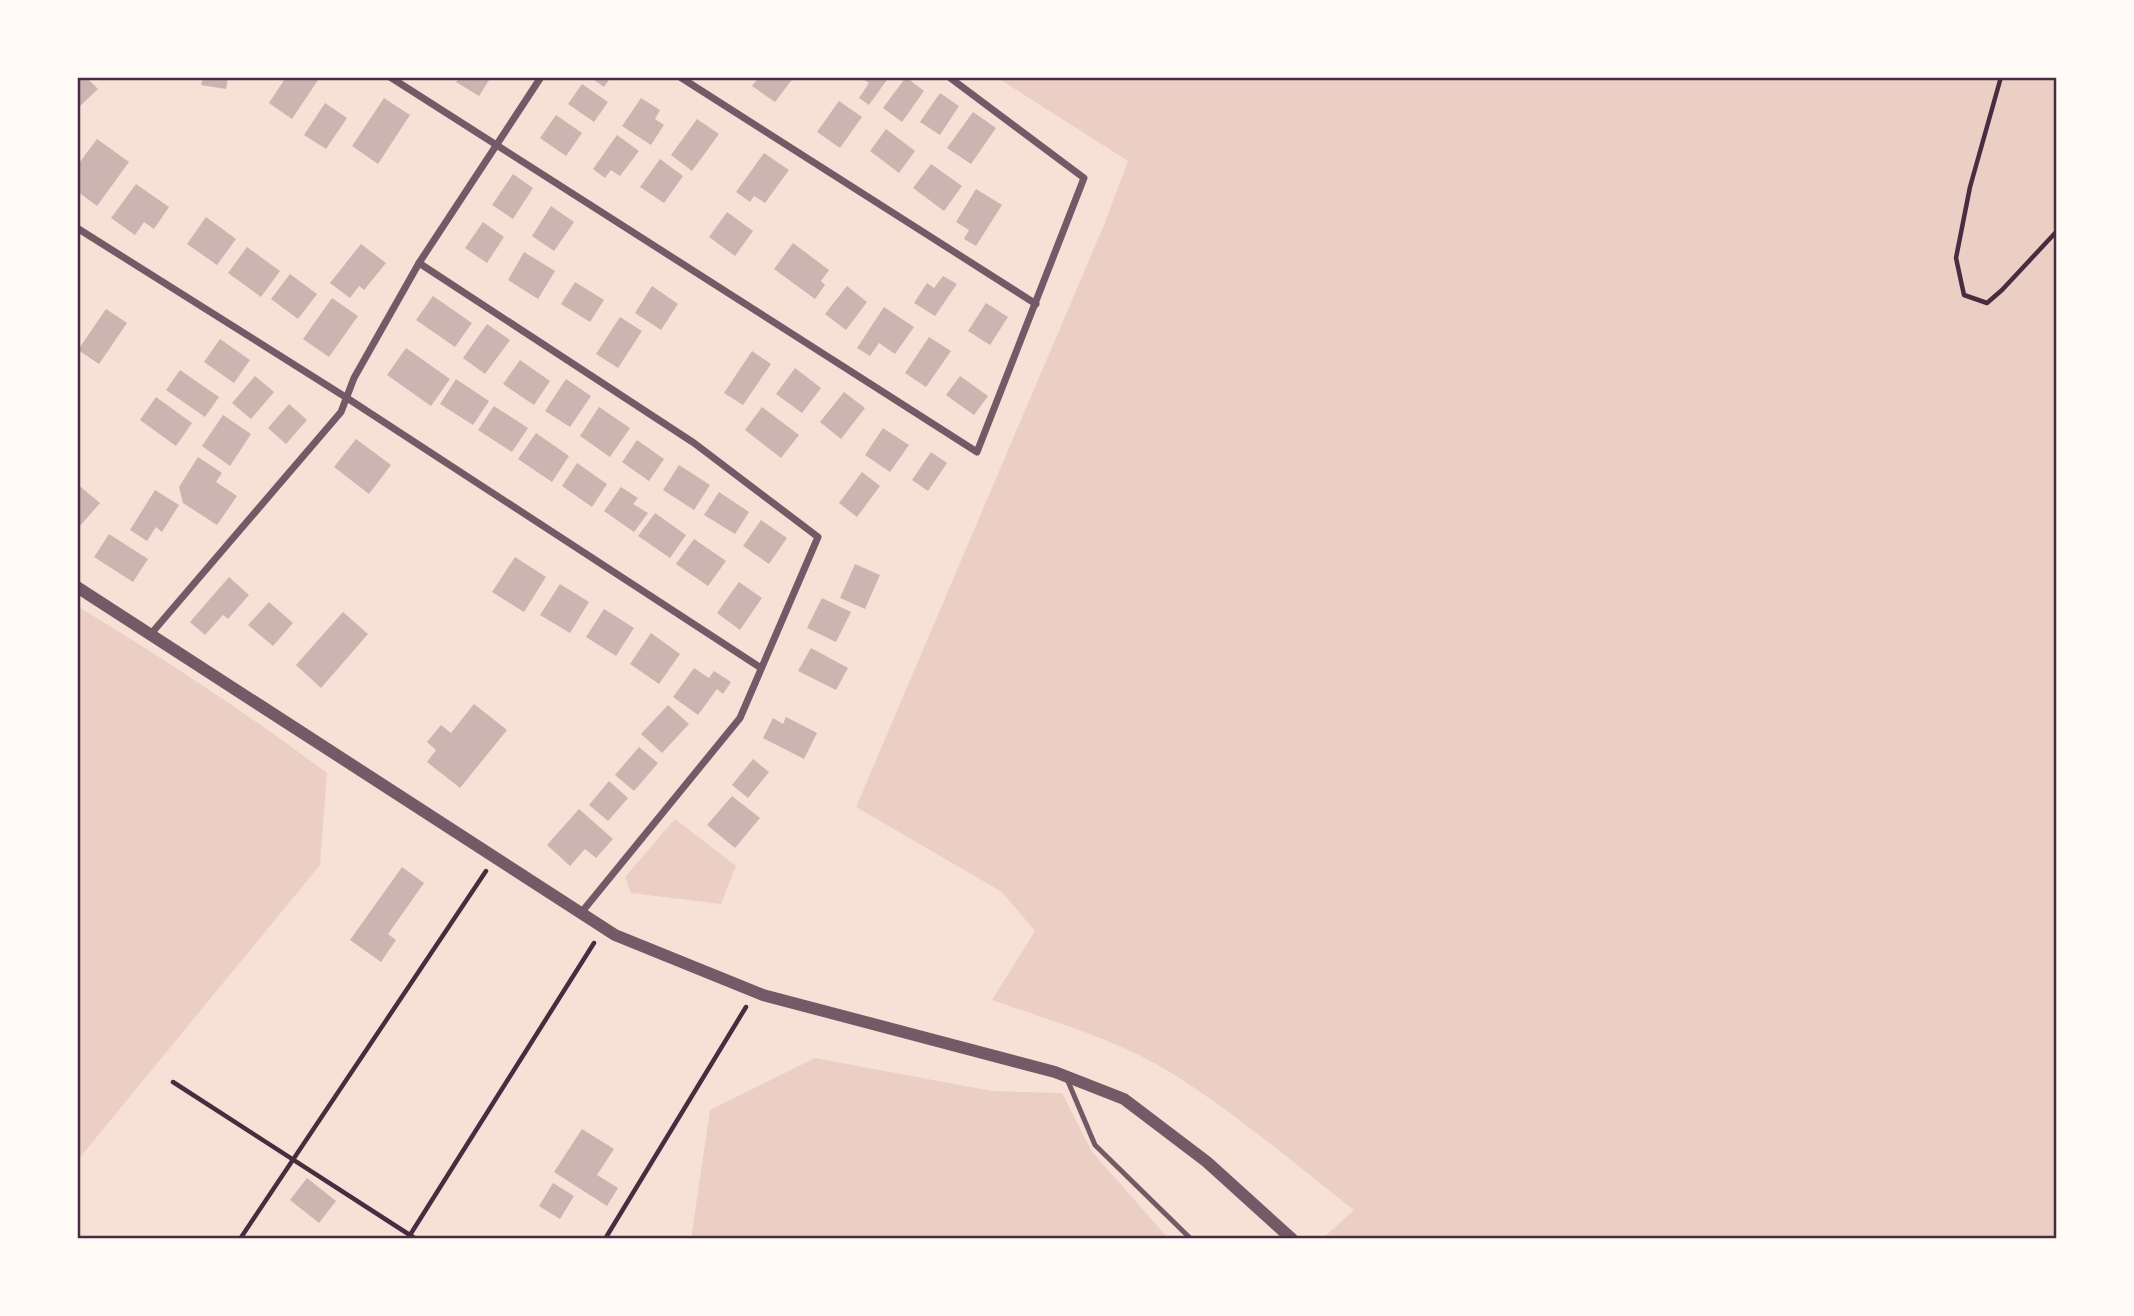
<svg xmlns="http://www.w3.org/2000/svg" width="2134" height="1316" font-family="Quicksand,sans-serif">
<rect width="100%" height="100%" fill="#f7e1d7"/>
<!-- green -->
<g fill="#ebcfc5">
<path d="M 996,77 L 2057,77 L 2057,1239 L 1322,1239 L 1354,1210 C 1294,1163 1235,1113 1170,1072 C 1116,1039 1051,1021 992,1000 L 1035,931 L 1002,892 L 856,807 L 1104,225 L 1128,161 Z"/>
<path d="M 77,606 C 163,658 247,713 327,773 L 320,865 L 77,1161 Z"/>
<path d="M 675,819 L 736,866 L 721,904 L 631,893 L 625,877 Z"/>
<path d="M 815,1058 L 992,1091 L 1062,1093 L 1092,1152 L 1169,1239 L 691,1239 L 710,1110 Z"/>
</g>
<!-- building -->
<g fill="#ccb4b1">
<path d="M 77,77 L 86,77 L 98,89 L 77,109 Z"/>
<path d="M 203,77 L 228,77 L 226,89 L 201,85 Z"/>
<path d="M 286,77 L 320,77 L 292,119 L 269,103 Z"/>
<path d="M 460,77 L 491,77 L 479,96 L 456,82 Z"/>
<path d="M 590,77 L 611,77 L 604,87 Z"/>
<path d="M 759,77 L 794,77 L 775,102 L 752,86 Z"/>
<path d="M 860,77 L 889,77 L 869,105 L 859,98 L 869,83 Z"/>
<path d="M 906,77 L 924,91 L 902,122 L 883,108 Z"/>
<path d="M 582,84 L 608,102 L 594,122 L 568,104 Z"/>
<path d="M 940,93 L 959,106 L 940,135 L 920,122 Z"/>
<path d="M 384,98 L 410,115 L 378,164 L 352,146 Z"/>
<path d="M 641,98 L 660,110 L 655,119 L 664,125 L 651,145 L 622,126 Z"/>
<path d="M 839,101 L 862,117 L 840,148 L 817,132 Z"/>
<path d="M 325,103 L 347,118 L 326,149 L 304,135 Z"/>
<path d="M 973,112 L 996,128 L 971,164 L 947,148 Z"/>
<path d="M 556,115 L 582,133 L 566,156 L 540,138 Z"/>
<path d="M 697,119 L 719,134 L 692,171 L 671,155 Z"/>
<path d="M 886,129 L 915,151 L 899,173 L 870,151 Z"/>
<path d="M 617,135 L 639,151 L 620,176 L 611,170 L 605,178 L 593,169 Z"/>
<path d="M 97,139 L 129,162 L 97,206 L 77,191 L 77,166 Z"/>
<path d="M 764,153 L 789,170 L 765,203 L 754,196 L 750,202 L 736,192 Z"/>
<path d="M 660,159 L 683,176 L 664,203 L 640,187 Z"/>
<path d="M 931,164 L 962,186 L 944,211 L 913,188 Z"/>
<path d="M 513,174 L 533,188 L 513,219 L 492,205 Z"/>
<path d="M 136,184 L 169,207 L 154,229 L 144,222 L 135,235 L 111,218 Z"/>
<path d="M 976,189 L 1002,205 L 976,246 L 964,239 L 969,230 L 956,222 Z"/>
<path d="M 551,206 L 574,222 L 554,251 L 532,236 Z"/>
<path d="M 727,212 L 753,231 L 735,256 L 709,237 Z"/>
<path d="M 206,217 L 236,239 L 217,265 L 187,244 Z"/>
<path d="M 483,222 L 504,237 L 487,263 L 465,248 Z"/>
<path d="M 793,243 L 829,270 L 821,281 L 825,285 L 815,299 L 774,269 Z"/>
<path d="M 361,244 L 386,263 L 364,290 L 359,286 L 350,298 L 330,283 Z"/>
<path d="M 247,247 L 280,271 L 261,297 L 228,273 Z"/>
<path d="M 524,252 L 555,271 L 538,299 L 508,280 Z"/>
<path d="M 290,274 L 317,294 L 298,319 L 271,299 Z"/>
<path d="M 943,276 L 957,284 L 935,316 L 914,303 L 927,283 L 934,288 Z"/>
<path d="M 575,282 L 604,300 L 590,322 L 561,304 Z"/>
<path d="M 652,286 L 678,304 L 661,330 L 635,313 Z"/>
<path d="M 847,286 L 867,302 L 846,330 L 825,314 Z"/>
<path d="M 433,296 L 472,323 L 455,347 L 416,320 Z"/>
<path d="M 332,298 L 358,316 L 329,357 L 303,339 Z"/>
<path d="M 986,303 L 1008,317 L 990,345 L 968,331 Z"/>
<path d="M 884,307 L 914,327 L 895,354 L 879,343 L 870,356 L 857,348 Z"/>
<path d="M 106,309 L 127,323 L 99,364 L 78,350 Z"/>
<path d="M 620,317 L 642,331 L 618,368 L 596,354 Z"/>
<path d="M 487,324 L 510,340 L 485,374 L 463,358 Z"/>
<path d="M 929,337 L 951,351 L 926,387 L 905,373 Z"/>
<path d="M 220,339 L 250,360 L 234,383 L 204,362 Z"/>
<path d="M 406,348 L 450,379 L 431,406 L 387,375 Z"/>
<path d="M 752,351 L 771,364 L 743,405 L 724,393 Z"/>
<path d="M 520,360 L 550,381 L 534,405 L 503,384 Z"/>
<path d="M 795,368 L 821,388 L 802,413 L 776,394 Z"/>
<path d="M 180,370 L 219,397 L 205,417 L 166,390 Z"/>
<path d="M 255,376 L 274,392 L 251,419 L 232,403 Z"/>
<path d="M 960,376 L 988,396 L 974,415 L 946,395 Z"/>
<path d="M 456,379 L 489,401 L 473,425 L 440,404 Z"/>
<path d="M 566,379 L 591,396 L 570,427 L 545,411 Z"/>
<path d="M 844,392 L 865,408 L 841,439 L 820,422 Z"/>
<path d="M 156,397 L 192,423 L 176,446 L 140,420 Z"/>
<path d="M 289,404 L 307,420 L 286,444 L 268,428 Z"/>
<path d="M 494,406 L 528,428 L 512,452 L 478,430 Z"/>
<path d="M 599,407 L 630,428 L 610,457 L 580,436 Z"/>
<path d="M 762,407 L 799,435 L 781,458 L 745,430 Z"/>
<path d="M 223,415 L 251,434 L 230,466 L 202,446 Z"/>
<path d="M 883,428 L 909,445 L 890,472 L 865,455 Z"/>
<path d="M 536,433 L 569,456 L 552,482 L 518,459 Z"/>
<path d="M 356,439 L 391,465 L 369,494 L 334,467 Z"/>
<path d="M 637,440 L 664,459 L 649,481 L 622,462 Z"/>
<path d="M 931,452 L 947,463 L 928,491 L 912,480 Z"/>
<path d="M 198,457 L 222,473 L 216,482 L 237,496 L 217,525 L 183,503 L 179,487 Z"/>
<path d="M 577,463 L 607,484 L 592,507 L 562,486 Z"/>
<path d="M 679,465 L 710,485 L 694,510 L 663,490 Z"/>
<path d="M 862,472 L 880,486 L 857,517 L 839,503 Z"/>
<path d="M 77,484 L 100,503 L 79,527 L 77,525 Z"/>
<path d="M 621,487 L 638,498 L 633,504 L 648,513 L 634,532 L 604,511 Z"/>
<path d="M 155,490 L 179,505 L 162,532 L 156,527 L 147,541 L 130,530 Z"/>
<path d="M 719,492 L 749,512 L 735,534 L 704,515 Z"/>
<path d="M 655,513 L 686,535 L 670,558 L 638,536 Z"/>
<path d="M 761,520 L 787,538 L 769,564 L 743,546 Z"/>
<path d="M 109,534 L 148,559 L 133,582 L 94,557 Z"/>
<path d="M 694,539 L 726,561 L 708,586 L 676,564 Z"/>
<path d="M 515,557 L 546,577 L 524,612 L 492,592 Z"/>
<path d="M 855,564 L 880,575 L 865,609 L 840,598 Z"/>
<path d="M 229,577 L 249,595 L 228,619 L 223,615 L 205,635 L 190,622 Z"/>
<path d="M 739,582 L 762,598 L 740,630 L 717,613 Z"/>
<path d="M 560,584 L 589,602 L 570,633 L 540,615 Z"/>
<path d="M 822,598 L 851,612 L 836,642 L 807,628 Z"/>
<path d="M 269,602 L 293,623 L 273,646 L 248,625 Z"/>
<path d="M 604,609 L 634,628 L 616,656 L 586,637 Z"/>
<path d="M 343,612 L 368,634 L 321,688 L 296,665 Z"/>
<path d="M 651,633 L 680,654 L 659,684 L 630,664 Z"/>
<path d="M 811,648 L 848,668 L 836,690 L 798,671 Z"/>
<path d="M 694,668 L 709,678 L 714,671 L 731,682 L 723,694 L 717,689 L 698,715 L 673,697 Z"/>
<path d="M 474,704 L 507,730 L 460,788 L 427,762 L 436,750 L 427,742 L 441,725 L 451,733 Z"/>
<path d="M 668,705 L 689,724 L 662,753 L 641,734 Z"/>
<path d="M 786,717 L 817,733 L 804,759 L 763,738 L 773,718 L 783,724 Z"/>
<path d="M 639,747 L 658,763 L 634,791 L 615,775 Z"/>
<path d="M 753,759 L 769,772 L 748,798 L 732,785 Z"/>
<path d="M 609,781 L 628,798 L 608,821 L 589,805 Z"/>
<path d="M 732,796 L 760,818 L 735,848 L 707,825 Z"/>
<path d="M 579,809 L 613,839 L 596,858 L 585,849 L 570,866 L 547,845 Z"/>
<path d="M 402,867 L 424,883 L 388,934 L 396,940 L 381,962 L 350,940 Z"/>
<path d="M 582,1129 L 614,1149 L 597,1175 L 618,1188 L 607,1206 L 554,1172 Z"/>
<path d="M 307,1178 L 336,1201 L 319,1223 L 290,1200 Z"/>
<path d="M 553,1183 L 574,1196 L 560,1219 L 539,1206 Z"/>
</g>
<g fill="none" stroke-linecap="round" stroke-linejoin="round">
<!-- path -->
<g stroke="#4a2c40" stroke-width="4.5">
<path d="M 2001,77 L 1970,187 L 1956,258 L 1964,295 L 1987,303 L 2002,290 L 2057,231"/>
<path d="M 173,1082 L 416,1239"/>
<path d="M 410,1235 L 594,943"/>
<path d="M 240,1239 L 486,871"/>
<path d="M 605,1239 L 746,1007"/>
</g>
<!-- service -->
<path stroke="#755966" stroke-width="5" d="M 1067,1079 L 1095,1145 L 1191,1239"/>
<!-- minor -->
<g stroke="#755966" stroke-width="7">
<path d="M 390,77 L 977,452 L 1084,178 L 949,77"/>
<path d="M 680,77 L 1036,304"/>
<path d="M 77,228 L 347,398 L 761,668"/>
<path d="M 419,263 L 694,443 L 818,537 L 740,718 L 581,913"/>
<path d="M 150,635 L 341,412 L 354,378 L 419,263 L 541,77"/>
</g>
<!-- tertiary -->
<path stroke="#755966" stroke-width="12" d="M 77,587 L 615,935 L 763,995 L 1055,1072 L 1124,1099 L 1207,1162 L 1292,1239"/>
</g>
<!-- border -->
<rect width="2134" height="1316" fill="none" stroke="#fffaf5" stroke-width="158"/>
<rect x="79" y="79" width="1976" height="1158" fill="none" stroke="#4a2c40" stroke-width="2.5"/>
</svg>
